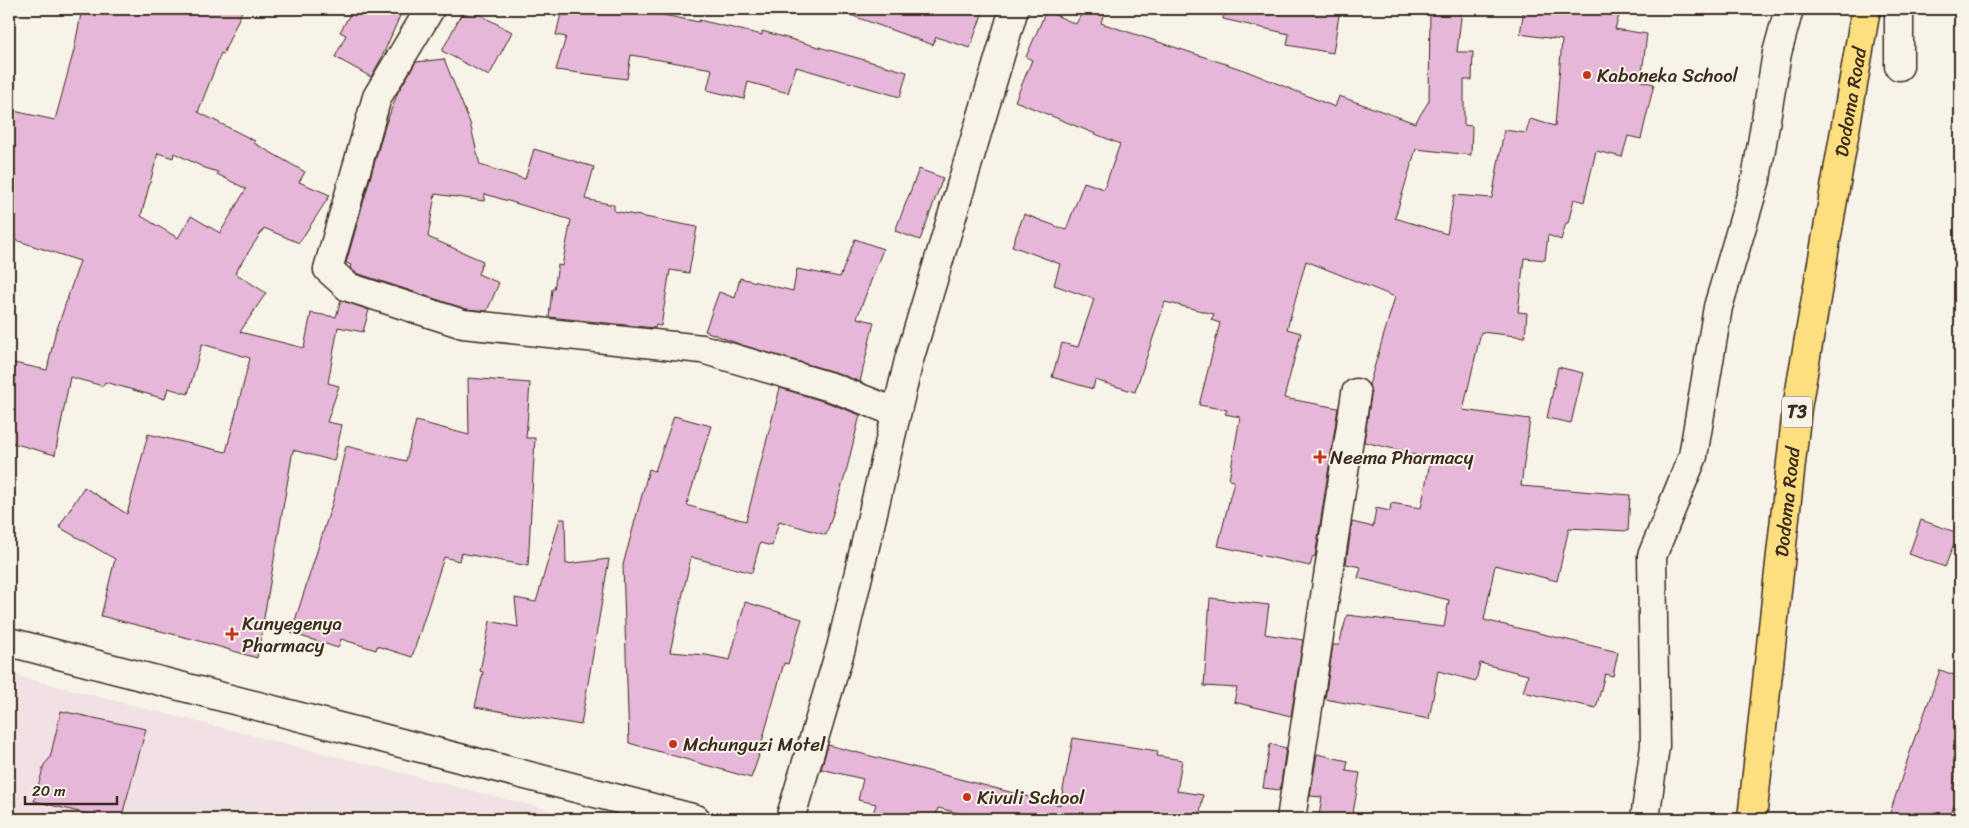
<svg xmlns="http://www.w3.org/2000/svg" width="1969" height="828" font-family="Sriracha,sans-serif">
<rect width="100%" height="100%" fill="#f7f3e8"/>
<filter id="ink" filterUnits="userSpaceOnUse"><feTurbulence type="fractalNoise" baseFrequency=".02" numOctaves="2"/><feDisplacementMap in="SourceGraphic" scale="10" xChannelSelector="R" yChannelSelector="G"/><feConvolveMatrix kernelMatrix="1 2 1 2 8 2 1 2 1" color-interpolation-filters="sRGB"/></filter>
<g filter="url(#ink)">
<!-- built -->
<path fill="#f2e1e4" d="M 9,674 L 585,819 L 9,819 Z"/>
<!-- building -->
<g fill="#e6b7d9" stroke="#3b2a1e" fill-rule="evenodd">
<path d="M 82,9 L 243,9 L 223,54 L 221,53 L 198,112 L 255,141 L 254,143 L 305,172 L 299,182 L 330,195 L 299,243 L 264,228 L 235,273 L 266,293 L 240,332 L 304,348 L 311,313 L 336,317 L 341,300 L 369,310 L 363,332 L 338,327 L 328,383 L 339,386 L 327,422 L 342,425 L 334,461 L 293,450 L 257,658 L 196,640 L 101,616 L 115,559 L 59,527 L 84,487 L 127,514 L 148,434 L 226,452 L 250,358 L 202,344 L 188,394 L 168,388 L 165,399 L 105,382 L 103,386 L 70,377 L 55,455 L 9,442 L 9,362 L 47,370 L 56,329 L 57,329 L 80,261 L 9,238 L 9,110 L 55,120 L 74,50 ZM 158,153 L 173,158 L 174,153 L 205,168 L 218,172 L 217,174 L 246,189 L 220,233 L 191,216 L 178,238 L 141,216 Z"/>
<path d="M 353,9 L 403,9 L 381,59 L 371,77 L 335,57 L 346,35 L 340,32 Z"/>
<path d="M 464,9 L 469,9 L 512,32 L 489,76 L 442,51 Z"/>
<path d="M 562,9 L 633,9 L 699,22 L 699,20 L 762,35 L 762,31 L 907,72 L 900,97 L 796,67 L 788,93 L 748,82 L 744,99 L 707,90 L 712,69 L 631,55 L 627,79 L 556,70 L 566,37 L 556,35 Z"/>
<path d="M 843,9 L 984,9 L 970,48 L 936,37 L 933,45 L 842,12 Z"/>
<path d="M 1084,9 L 1105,9 L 1101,23 L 1244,70 L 1335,107 L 1339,96 L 1415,123 L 1429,101 L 1430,9 L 1462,9 L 1457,52 L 1473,52 L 1472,80 L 1464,80 L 1464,125 L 1472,126 L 1471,155 L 1416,149 L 1395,218 L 1447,234 L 1454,195 L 1492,198 L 1504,130 L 1526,133 L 1530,119 L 1555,126 L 1562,40 L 1520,34 L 1524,9 L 1621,9 L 1615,29 L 1647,34 L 1641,81 L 1654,84 L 1641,139 L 1628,136 L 1622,157 L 1596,151 L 1584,202 L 1574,199 L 1568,223 L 1566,223 L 1561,240 L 1548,235 L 1545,260 L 1524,258 L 1518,312 L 1527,313 L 1525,337 L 1481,332 L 1463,410 L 1530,419 L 1521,486 L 1630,495 L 1628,531 L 1569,528 L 1557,581 L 1495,565 L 1484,620 L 1618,652 L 1613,676 L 1605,674 L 1596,708 L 1523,692 L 1528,675 L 1480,663 L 1476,681 L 1438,671 L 1429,719 L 1325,699 L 1333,645 L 1339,645 L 1347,615 L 1444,627 L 1449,600 L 1358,578 L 1361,567 L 1346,564 L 1352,522 L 1373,527 L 1376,508 L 1390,511 L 1391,503 L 1421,508 L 1431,457 L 1402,453 L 1403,451 L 1364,442 L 1371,395 L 1369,385 L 1395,297 L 1306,261 L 1287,329 L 1301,333 L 1284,398 L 1338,408 L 1315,557 L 1313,556 L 1310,566 L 1218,546 L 1234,481 L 1229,480 L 1240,417 L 1225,414 L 1227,410 L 1199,405 L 1220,323 L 1211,320 L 1214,314 L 1165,302 L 1135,392 L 1095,380 L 1093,389 L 1052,377 L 1062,343 L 1078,347 L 1094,299 L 1054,285 L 1060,264 L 1012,246 L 1024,214 L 1066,230 L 1084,182 L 1104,189 L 1120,144 L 1015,101 L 1032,60 L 1026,57 L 1046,11 L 1076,24 Z"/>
<path d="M 1224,9 L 1340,9 L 1333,53 L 1287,45 L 1289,34 L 1223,19 Z"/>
<path d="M 444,59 L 470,123 L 480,165 L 525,179 L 534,149 L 594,167 L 585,199 L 614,205 L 614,211 L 697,227 L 689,273 L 670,270 L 661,326 L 656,325 L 655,328 L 549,317 L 552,289 L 554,289 L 558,265 L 562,266 L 571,220 L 485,194 L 484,201 L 435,194 L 428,237 L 483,261 L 478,274 L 499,283 L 487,311 L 466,309 L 356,273 L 350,268 L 351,265 L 346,263 L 385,126 L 398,92 L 416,62 Z"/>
<path d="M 919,169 L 943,178 L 920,240 L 895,231 Z"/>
<path d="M 855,239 L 883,249 L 857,318 L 874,322 L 860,382 L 838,373 L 742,345 L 705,331 L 719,292 L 735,298 L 740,278 L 793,291 L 797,269 L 840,277 Z"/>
<path d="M 1558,367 L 1583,373 L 1571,423 L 1547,418 Z"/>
<path d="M 468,378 L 530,383 L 526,438 L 535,438 L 528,566 L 461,553 L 459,561 L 444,557 L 412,657 L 377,646 L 376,650 L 341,639 L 338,648 L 291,633 L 333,501 L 346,446 L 406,461 L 416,421 L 469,435 Z"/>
<path d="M 780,388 L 829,403 L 860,415 L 845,476 L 826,535 L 779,521 L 772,546 L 760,543 L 752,573 L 691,557 L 670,652 L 706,655 L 730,660 L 745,602 L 802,619 L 788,664 L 784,663 L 758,756 L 759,756 L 751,778 L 629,743 L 623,565 L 649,469 L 655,471 L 674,416 L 711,426 L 687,504 L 689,506 L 746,521 Z"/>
<path d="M 560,519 L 565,519 L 566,564 L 609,559 L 581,725 L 475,707 L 483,672 L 480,671 L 490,621 L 518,627 L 515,598 L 536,602 Z"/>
<path d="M 1921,520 L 1958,533 L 1945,567 L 1909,554 Z"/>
<path d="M 1210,598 L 1269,605 L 1265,634 L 1303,640 L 1291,716 L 1234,702 L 1237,688 L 1204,686 Z"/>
<path d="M 1940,670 L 1960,677 L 1960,762 L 1952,789 L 1960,790 L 1949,819 L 1888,819 L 1916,734 L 1917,734 Z"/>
<path d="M 61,711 L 146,729 L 121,819 L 108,819 L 34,801 L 44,765 L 50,758 Z"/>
<path d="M 1073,738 L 1158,751 L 1157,756 L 1182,760 L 1177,791 L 1203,795 L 1199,819 L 983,819 L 938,808 L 935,819 L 887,819 L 873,814 L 876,804 L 858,800 L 863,779 L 821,769 L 828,745 L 1060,805 Z"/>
<path d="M 1270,744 L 1286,748 L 1280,790 L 1263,788 Z"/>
<path d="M 1317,754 L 1348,761 L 1346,771 L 1360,773 L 1352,819 L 1340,819 L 1319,816 L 1322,797 L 1310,796 Z"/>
</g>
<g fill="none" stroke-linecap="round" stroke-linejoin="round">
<defs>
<g id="minor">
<path d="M 430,9 L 377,97 L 328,269 L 348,287 L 463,324 L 702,349 L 834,388 L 895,412"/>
<path d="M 1899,66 L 1899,9"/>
<path d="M 9,642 L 696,819"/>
<path d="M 790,819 L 841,648 L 909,360 L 1014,9"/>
<path d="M 1291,819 L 1356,393"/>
<path d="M 1645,819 L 1655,746 L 1652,556 L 1693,456 L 1718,307 L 1756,179 L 1777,53 L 1789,9"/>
</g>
<g id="trunk">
<path id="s1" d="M 1752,819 L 1797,408 L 1866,9"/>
</g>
</defs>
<!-- minor casing -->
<use href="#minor" stroke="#3b2a1e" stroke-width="31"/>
<!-- trunk casing -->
<use href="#trunk" stroke="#3b2a1e" stroke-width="31"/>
<!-- minor -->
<use href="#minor" stroke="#f7f3e8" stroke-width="28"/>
<!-- trunk -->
<use href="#trunk" stroke="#fddf80" stroke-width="28"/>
</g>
</g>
<!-- markers -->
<g fill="#c8321e" stroke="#f7f3e8" stroke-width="2">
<circle cx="1587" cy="75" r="5"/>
<path d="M1317.5 449.5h5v5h5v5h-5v5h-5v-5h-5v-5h5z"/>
<path d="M229.5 626.5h5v5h5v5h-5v5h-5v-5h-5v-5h5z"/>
<circle cx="673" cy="744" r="5"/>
<circle cx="967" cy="797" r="5"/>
</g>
<g text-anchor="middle" stroke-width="4" stroke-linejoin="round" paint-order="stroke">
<!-- shield labels -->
<rect fill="#f7f3e8" stroke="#73665b" stroke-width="1" x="1782" y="396.5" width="30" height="31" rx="4"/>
<g font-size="18" font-weight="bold" fill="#3b2a1e">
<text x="1797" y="418">T3</text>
</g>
<!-- poi labels -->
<g font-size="19" fill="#3b2a1e" stroke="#f7f3e8" text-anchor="start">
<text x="1597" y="82">Kaboneka School</text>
<text x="1330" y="464">Neema Pharmacy</text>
<text x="242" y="630">Kunyegenya<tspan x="242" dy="22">Pharmacy</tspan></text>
<text x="683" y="751">Mchunguzi Motel</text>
<text x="977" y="804">Kivuli School</text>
</g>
<!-- street labels -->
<g font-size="19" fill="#3b2a1e" stroke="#f7f3e8">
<text dy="7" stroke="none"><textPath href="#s1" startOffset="724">Dodoma Road</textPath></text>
<text dy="7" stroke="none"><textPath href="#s1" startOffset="319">Dodoma Road</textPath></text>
</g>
</g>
<!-- margin -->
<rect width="1969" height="828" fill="none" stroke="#f7f3e8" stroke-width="30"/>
<rect x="15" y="15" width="1939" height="798" fill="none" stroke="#3b2a1e" stroke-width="2" filter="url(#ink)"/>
<!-- scale -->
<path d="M25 796v8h92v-8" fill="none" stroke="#3b2a1e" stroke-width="2.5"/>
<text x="32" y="796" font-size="15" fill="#3b2a1e" stroke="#f7f3e8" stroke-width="4" paint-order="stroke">20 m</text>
</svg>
